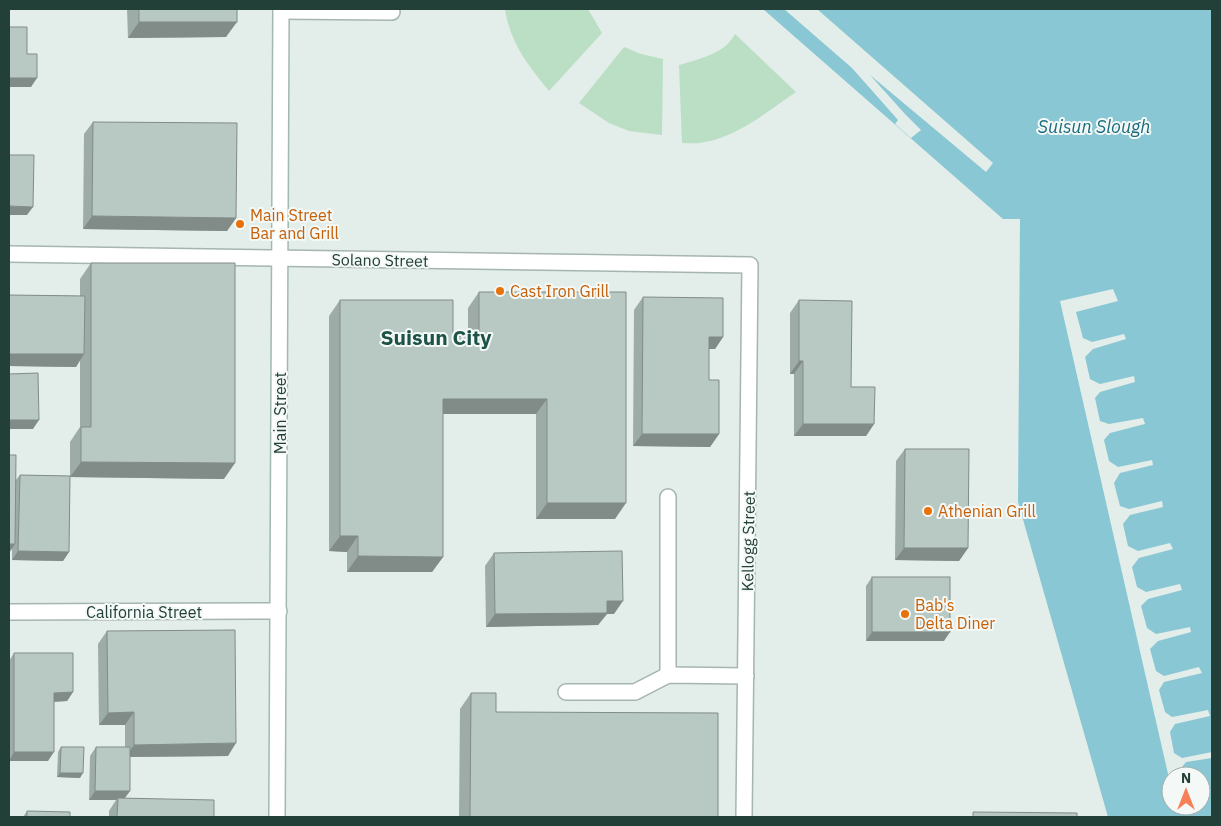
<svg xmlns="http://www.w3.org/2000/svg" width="1221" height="826" font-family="'IBM Plex Sans',sans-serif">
<rect width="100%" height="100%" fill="#e3ede9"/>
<!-- green -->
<g fill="#bbdfc5">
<path d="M 505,9 L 588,9 L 602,33 L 549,91 C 528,65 510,43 505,9 Z"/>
<path d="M 735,34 L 796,92 C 768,111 740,135 705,142 C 698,144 690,143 682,143 L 679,65 C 699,59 725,54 735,34 Z"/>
<path d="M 624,47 L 641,54 L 663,59 L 662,135 L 629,131 L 609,123 L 579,103 Z"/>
</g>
<!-- water -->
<path fill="#89c7d4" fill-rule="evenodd" d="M 763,9 L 1212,9 L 1212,817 L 1108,817 L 1018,502 L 1020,219 L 1003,219 ZM 1171,776 L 1201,776 L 1201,806 L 1171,806 Z"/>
<!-- pier -->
<g fill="#e3ede9">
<path d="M 784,9 L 817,9 L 993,163 L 986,172 L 870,75 L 905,114 L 921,130 L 911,138 L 895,124 L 898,120 L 852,68 Z"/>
<path d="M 1113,289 L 1118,301 L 1076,312 L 1083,338 L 1092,342 L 1124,334 L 1126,339 L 1093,349 L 1085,357 L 1090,379 L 1100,384 L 1134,376 L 1135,382 L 1100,392 L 1095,398 L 1100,421 L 1109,424 L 1143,418 L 1145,424 L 1110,433 L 1104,440 L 1109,461 L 1118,467 L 1152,460 L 1153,465 L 1120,473 L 1114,483 L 1120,506 L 1129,509 L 1162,501 L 1163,507 L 1130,515 L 1123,524 L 1128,546 L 1138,551 L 1170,543 L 1173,549 L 1139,558 L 1132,567 L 1137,587 L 1146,592 L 1180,584 L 1182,590 L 1148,599 L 1141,606 L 1147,628 L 1156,634 L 1190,627 L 1191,632 L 1158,641 L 1150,649 L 1156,671 L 1164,676 L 1199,667 L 1202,673 L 1164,682 L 1159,690 L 1165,712 L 1172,717 L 1208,710 L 1210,716 L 1175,724 L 1170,732 L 1174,753 L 1182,758 L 1212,752 L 1212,758 L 1186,762 L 1178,772 L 1179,776 L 1171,776 L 1171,787 L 1060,301 Z"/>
</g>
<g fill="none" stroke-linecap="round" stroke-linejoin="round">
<defs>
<g id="lane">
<path d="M 281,11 L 392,12"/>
<path d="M 668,497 L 668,675"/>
<path d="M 566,692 L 635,692 L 668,675 L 746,676"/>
</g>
<g id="street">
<path d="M 9,254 L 750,265 L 744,817"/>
<path d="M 9,612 L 279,611"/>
</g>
<path id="secondary" d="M 277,817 L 281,9"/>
</defs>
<!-- lane casing -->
<use href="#lane" stroke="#a5b5b0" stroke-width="18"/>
<!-- street casing -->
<use href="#street" stroke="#a5b5b0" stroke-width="18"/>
<!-- secondary casing -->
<use href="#secondary" stroke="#a1b9b1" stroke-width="18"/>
<!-- lane -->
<use href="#lane" stroke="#fff" stroke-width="15"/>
<!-- street -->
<use href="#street" stroke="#fff" stroke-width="15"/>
<!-- secondary -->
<use href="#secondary" stroke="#fff" stroke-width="15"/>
</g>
<!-- wall -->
<g fill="#9eaca7">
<path d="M 127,9 L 237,9 L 226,37 L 128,38 Z"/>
<path d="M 93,122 L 236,218 L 227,231 L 83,229 L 84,134 Z"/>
<path d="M 91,263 L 224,479 L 70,477 L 69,552 L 63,561 L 12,560 L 12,548 L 9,553 L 9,455 L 15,481 L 20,475 L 70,476 L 70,442 L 80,427 L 80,360 L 76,367 L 9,366 L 9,295 L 80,296 L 80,279 Z"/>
<path d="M 479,292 L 626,292 L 615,519 L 536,519 L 536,414 L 443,414 L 443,557 L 432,572 L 347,572 L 347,552 L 329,551 L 329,316 L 340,300 L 453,336 L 468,336 L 468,308 Z"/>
<path d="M 643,297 L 723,337 L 715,349 L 709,349 L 709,380 L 719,434 L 710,447 L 633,446 L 634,310 Z"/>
<path d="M 799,300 L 874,424 L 866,436 L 794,436 L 794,374 L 790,374 L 790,313 Z"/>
<path d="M 905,449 L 968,548 L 959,561 L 895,560 L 896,461 Z"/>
<path d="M 494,553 L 614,614 L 607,614 L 598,625 L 486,627 L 485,566 Z"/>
<path d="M 872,577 L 944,641 L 866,641 L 866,586 Z"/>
<path d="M 107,631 L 228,756 L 130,757 L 130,791 L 125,798 L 214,817 L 109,817 L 109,811 L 116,800 L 89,800 L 90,756 L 96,747 L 125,747 L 125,725 L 99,725 L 98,644 Z"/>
<path d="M 14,653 L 73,692 L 67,701 L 54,702 L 48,761 L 9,761 L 9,661 Z"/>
<path d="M 471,693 L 496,712 L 718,817 L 459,817 L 460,709 Z"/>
<path d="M 61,747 L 80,778 L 57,777 L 58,752 Z"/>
<path d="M 27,811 L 70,817 L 23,817 Z"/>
</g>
<!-- shaded-wall -->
<g fill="#818c88">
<path d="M 139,22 L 237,22 L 226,37 L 128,38 Z"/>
<path d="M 9,78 L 37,78 L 31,87 L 9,87 Z"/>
<path d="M 9,206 L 33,207 L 27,215 L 9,215 Z"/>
<path d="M 92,216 L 236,218 L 227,231 L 83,229 Z"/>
<path d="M 709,337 L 723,337 L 715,349 L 700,349 Z"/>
<path d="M 9,354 L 84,354 L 76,367 L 9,366 Z"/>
<path d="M 799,361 L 803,361 L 794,374 L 790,374 Z"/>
<path d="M 443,399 L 547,399 L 536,414 L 432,414 Z"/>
<path d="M 9,420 L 39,420 L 33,429 L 9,429 Z"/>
<path d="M 803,424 L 874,424 L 866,436 L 794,436 Z"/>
<path d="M 642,434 L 719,434 L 710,447 L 633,446 Z"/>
<path d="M 81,462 L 235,463 L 224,479 L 70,477 Z"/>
<path d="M 547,503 L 626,503 L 615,519 L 536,519 Z"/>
<path d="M 340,536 L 358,536 L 347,552 L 329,551 Z"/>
<path d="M 9,544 L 15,544 L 9,553 Z"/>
<path d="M 904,548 L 968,548 L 959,561 L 895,560 Z"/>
<path d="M 18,551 L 69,552 L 63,561 L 12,560 Z"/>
<path d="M 358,556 L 443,557 L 432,572 L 347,572 Z"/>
<path d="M 607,601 L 623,601 L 614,614 L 607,614 L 598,625 L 486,627 L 495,614 Z"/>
<path d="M 872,632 L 950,632 L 944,641 L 866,641 Z"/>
<path d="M 73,692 L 67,701 L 48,702 L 54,693 Z"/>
<path d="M 134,712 L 125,725 L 99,725 L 108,713 Z"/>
<path d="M 236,743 L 228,756 L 126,757 L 134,745 Z"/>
<path d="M 14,752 L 54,752 L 48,761 L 9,761 Z"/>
<path d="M 60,773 L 83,773 L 80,778 L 57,777 Z"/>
<path d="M 95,791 L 130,791 L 123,800 L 118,798 L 116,800 L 89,800 Z"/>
</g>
<!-- building -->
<g fill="#b8c8c2" stroke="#818c88">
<rect x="139" y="9" width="98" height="13"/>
<path d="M 9,27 L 27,27 L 27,54 L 37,54 L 37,78 L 9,78 Z"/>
<path d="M 93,122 L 237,123 L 236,218 L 92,216 Z"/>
<path d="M 9,155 L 34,155 L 33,207 L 9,206 Z"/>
<path d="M 91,263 L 235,263 L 235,463 L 81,462 L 81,427 L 91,427 Z"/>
<path d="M 479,292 L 626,292 L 626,503 L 547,503 L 547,399 L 443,399 L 443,557 L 358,556 L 358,536 L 340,536 L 340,300 L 453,300 L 453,336 L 479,336 Z"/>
<path d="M 9,295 L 85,296 L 84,354 L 9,354 Z"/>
<path d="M 643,297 L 723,298 L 723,337 L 709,337 L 709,380 L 719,380 L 719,434 L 642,434 Z"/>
<path d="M 799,300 L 852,301 L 851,387 L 875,387 L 874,424 L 803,424 L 803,361 L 799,361 Z"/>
<path d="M 38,373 L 39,420 L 9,420 L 9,374 Z"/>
<path d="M 905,449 L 969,449 L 968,548 L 904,548 Z"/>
<path d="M 9,455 L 16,455 L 15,544 L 9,544 Z"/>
<path d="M 20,475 L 70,476 L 69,552 L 18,551 Z"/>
<path d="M 622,551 L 623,601 L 607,601 L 607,613 L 495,614 L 494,553 Z"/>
<rect x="872" y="577" width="78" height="55"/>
<path d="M 235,630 L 236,743 L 134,745 L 134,712 L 108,713 L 107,631 Z"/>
<path d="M 14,653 L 73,653 L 73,692 L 54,693 L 54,752 L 14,752 Z"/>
<path d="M 471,693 L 496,693 L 496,712 L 718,713 L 718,817 L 470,817 Z"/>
<path d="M 61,747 L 84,747 L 83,773 L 60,773 Z"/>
<path d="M 96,747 L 130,747 L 130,791 L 95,791 Z"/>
<path d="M 118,798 L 214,800 L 214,817 L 117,817 Z"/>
<path d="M 27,811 L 70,812 L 70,817 L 27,817 Z"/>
<path d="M 973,812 L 1077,813 L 1077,817 L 973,817 Z"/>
</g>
<!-- markers -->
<g fill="#e8710a" stroke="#f4f9f7" stroke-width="2">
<circle cx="240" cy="224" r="5"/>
<circle cx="500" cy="291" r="5"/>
<circle cx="928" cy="511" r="5"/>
<circle cx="905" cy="614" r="5"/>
</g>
<g text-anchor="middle" stroke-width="4" stroke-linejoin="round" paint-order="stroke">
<!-- food labels -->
<g font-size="16" fill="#c56008" stroke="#f4f9f7" text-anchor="start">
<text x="250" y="221">Main Street<tspan x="250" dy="18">Bar and Grill</tspan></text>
<text x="510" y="297">Cast Iron Grill</text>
<text x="938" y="517">Athenian Grill</text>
<text x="915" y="611">Bab's<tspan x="915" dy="18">Delta Diner</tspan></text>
</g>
<!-- street labels -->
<g font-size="16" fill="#223f38" stroke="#f4f9f7">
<text transform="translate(380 260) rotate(1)" y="6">Solano Street</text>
<text transform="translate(280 413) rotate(-90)" y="6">Main Street</text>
<text transform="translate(748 541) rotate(-89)" y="6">Kellogg Street</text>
<text x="144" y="618">California Street</text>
</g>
<!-- water labels -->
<g font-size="18" font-style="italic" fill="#1a6b7d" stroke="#f4f9f7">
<text x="1094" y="133">Suisun Slough</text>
</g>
<!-- district labels -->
<g font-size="21" font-weight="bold" fill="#1d5246" stroke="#f4f9f7">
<text x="436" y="345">Suisun City</text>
</g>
</g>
<!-- border -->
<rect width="1221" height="826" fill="none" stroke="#223f38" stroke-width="20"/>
<!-- north arrow -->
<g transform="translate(1186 791)"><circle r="24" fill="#f4f9f7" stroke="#a0afab"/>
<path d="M0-4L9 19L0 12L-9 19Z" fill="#f68158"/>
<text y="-8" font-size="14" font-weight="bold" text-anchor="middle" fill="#223f38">N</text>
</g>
</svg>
